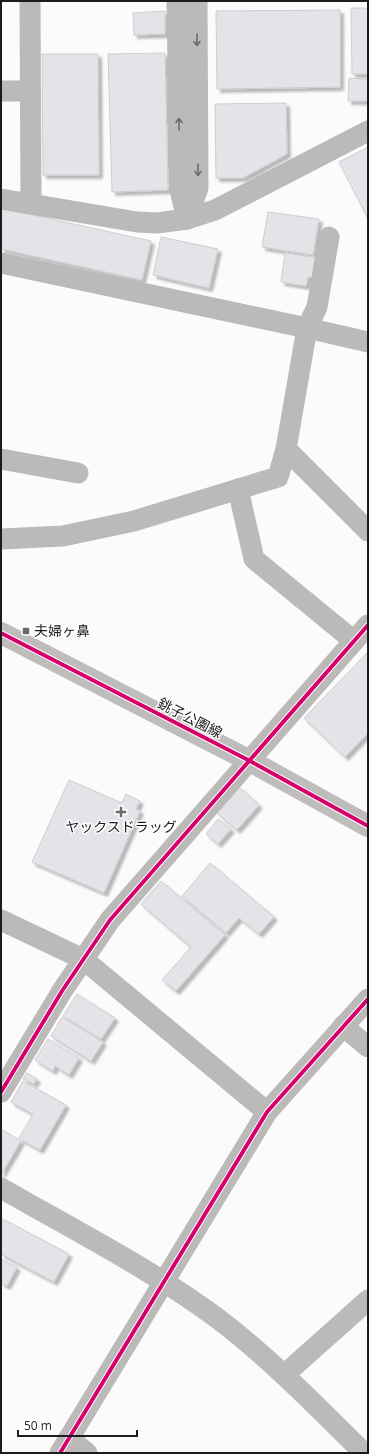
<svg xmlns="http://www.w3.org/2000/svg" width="369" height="1454" font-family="'Open Sans','Noto Sans JP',sans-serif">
<defs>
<filter id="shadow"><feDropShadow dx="3.5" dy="3.5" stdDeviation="1" flood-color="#0004"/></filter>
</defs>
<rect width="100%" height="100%" fill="#fbfbfc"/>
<!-- building -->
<g fill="#e5e3e7" stroke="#ceccd0" filter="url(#shadow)">
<path d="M 351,8 L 368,8 L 368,74 L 352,74 Z"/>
<path d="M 340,10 L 340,87 L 217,89 L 216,11 Z"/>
<path d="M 165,11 L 165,34 L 134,35 L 133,13 Z"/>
<path d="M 165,53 L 168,190 L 112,192 L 108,54 Z"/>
<path d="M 42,54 L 98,54 L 99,175 L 43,175 Z"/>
<path d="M 349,78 L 368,79 L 368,101 L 348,101 Z"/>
<path d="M 286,103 L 287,154 L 243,178 L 216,178 L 215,104 Z"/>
<path d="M 368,147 L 368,219 L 339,162 Z"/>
<path d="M 1,208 L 151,241 L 142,280 L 1,249 Z"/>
<path d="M 268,212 L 319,219 L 313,255 L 262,247 Z"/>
<path d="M 161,237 L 218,249 L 209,288 L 153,275 Z"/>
<path d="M 285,253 L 318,258 L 315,278 L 308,277 L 306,286 L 281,282 Z"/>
<path d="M 368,652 L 368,733 L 345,757 L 304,718 Z"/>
<path d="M 69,780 L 122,803 L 126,794 L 140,801 L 136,809 L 140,811 L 104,893 L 32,862 Z"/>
<path d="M 239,787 L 259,805 L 237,830 L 216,812 Z"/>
<path d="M 218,819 L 231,829 L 218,844 L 206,834 Z"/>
<path d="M 210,863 L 274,917 L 259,934 L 239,918 L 226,933 L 182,896 Z"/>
<path d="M 161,881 L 225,935 L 176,991 L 162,980 L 191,947 L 141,904 Z"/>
<path d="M 77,994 L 115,1018 L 101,1039 L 63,1016 Z"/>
<path d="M 62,1017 L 103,1042 L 91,1061 L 51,1036 Z"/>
<path d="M 48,1039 L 79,1058 L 69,1075 L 55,1066 L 53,1071 L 35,1060 Z"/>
<path d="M 27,1073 L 37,1079 L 34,1084 L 23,1079 Z"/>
<path d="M 23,1081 L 66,1105 L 40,1150 L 19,1138 L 33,1114 L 11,1102 Z"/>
<path d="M 1,1129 L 21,1141 L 1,1175 Z"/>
<path d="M 1,1218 L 69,1254 L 54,1282 L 1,1254 Z"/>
<path d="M 1,1259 L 17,1267 L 7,1286 L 1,1283 Z"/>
</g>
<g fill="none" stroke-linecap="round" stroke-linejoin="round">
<!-- minor -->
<g stroke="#bcbab9" stroke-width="21">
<path d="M 30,1 L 31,204"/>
<path d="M 177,1 L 180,190 L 187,219"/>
<path d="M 1,91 L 30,91"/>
<path d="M 1,199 L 137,222 L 157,223 L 187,219 L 215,210 L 368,131"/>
<path d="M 187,219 L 198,188 L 197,1"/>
<path d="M 1,263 L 307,328 L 368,342"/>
<path d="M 286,449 L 368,531"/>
<path d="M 1,459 L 78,473"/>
<path d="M 238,489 L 254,559 L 354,641"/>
<path d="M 1,539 L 63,536 L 134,521 L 278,477 L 286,449 L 307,328 L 317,307 L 329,237"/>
<path d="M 1,920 L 83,959 L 267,1112"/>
<path d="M 343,1026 L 368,1047"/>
<path d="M 1,1092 L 62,991 L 110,920 L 368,625"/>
<path d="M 1,1188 C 74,1230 149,1268 217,1318 C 270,1358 317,1407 364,1453"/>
<path d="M 284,1375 L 368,1300"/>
<path d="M 69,1438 L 87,1453"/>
<path d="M 60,1453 L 267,1112 L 368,999"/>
</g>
<!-- major -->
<path stroke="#bfbcbc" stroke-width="22" d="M 1,633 L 250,761 L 368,826"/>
<defs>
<g id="cycleway">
<path d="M 1,633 L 250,761 L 368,826"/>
<path d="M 1,1092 L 62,991 L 110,920 L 368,625"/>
<path d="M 60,1453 L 267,1112 L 368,999"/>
</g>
</defs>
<!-- cycleway casing -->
<use href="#cycleway" stroke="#fff" stroke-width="6"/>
<!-- cycleway -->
<use href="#cycleway" stroke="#d6006c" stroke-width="4"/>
</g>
<!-- one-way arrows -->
<defs><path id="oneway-shaft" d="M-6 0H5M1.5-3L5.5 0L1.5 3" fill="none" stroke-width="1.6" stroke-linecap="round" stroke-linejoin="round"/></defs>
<g stroke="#6c6a6e">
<use href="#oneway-shaft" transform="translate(197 40) rotate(90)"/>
<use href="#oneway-shaft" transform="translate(179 124) rotate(-91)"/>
<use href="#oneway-shaft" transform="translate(198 170) rotate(90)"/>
</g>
<!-- markers -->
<g fill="#6a696e" stroke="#fff" stroke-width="1.5">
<rect x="22" y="627" width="8" height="8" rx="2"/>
<path d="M119 806h4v4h4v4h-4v4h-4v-4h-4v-4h4z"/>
</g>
<g text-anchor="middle" stroke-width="3" stroke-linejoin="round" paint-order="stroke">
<!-- poi labels -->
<g font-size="14" fill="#1c1b22" stroke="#fff" text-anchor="start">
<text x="34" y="636">夫婦ヶ鼻</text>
<text x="121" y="832" text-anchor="middle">ヤックスドラッグ</text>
</g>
<!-- street labels -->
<g font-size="14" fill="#1c1b22" stroke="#fff">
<text transform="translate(190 718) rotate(27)" y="5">銚子公園線</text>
</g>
</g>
<!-- border -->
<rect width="369" height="1454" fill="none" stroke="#1c1b22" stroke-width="4"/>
<!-- scale -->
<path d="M18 1430v6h119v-6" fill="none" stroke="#1c1b22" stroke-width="2"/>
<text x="24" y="1430" font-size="12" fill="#1c1b22" stroke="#ffffff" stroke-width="3" paint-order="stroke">50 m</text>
</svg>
